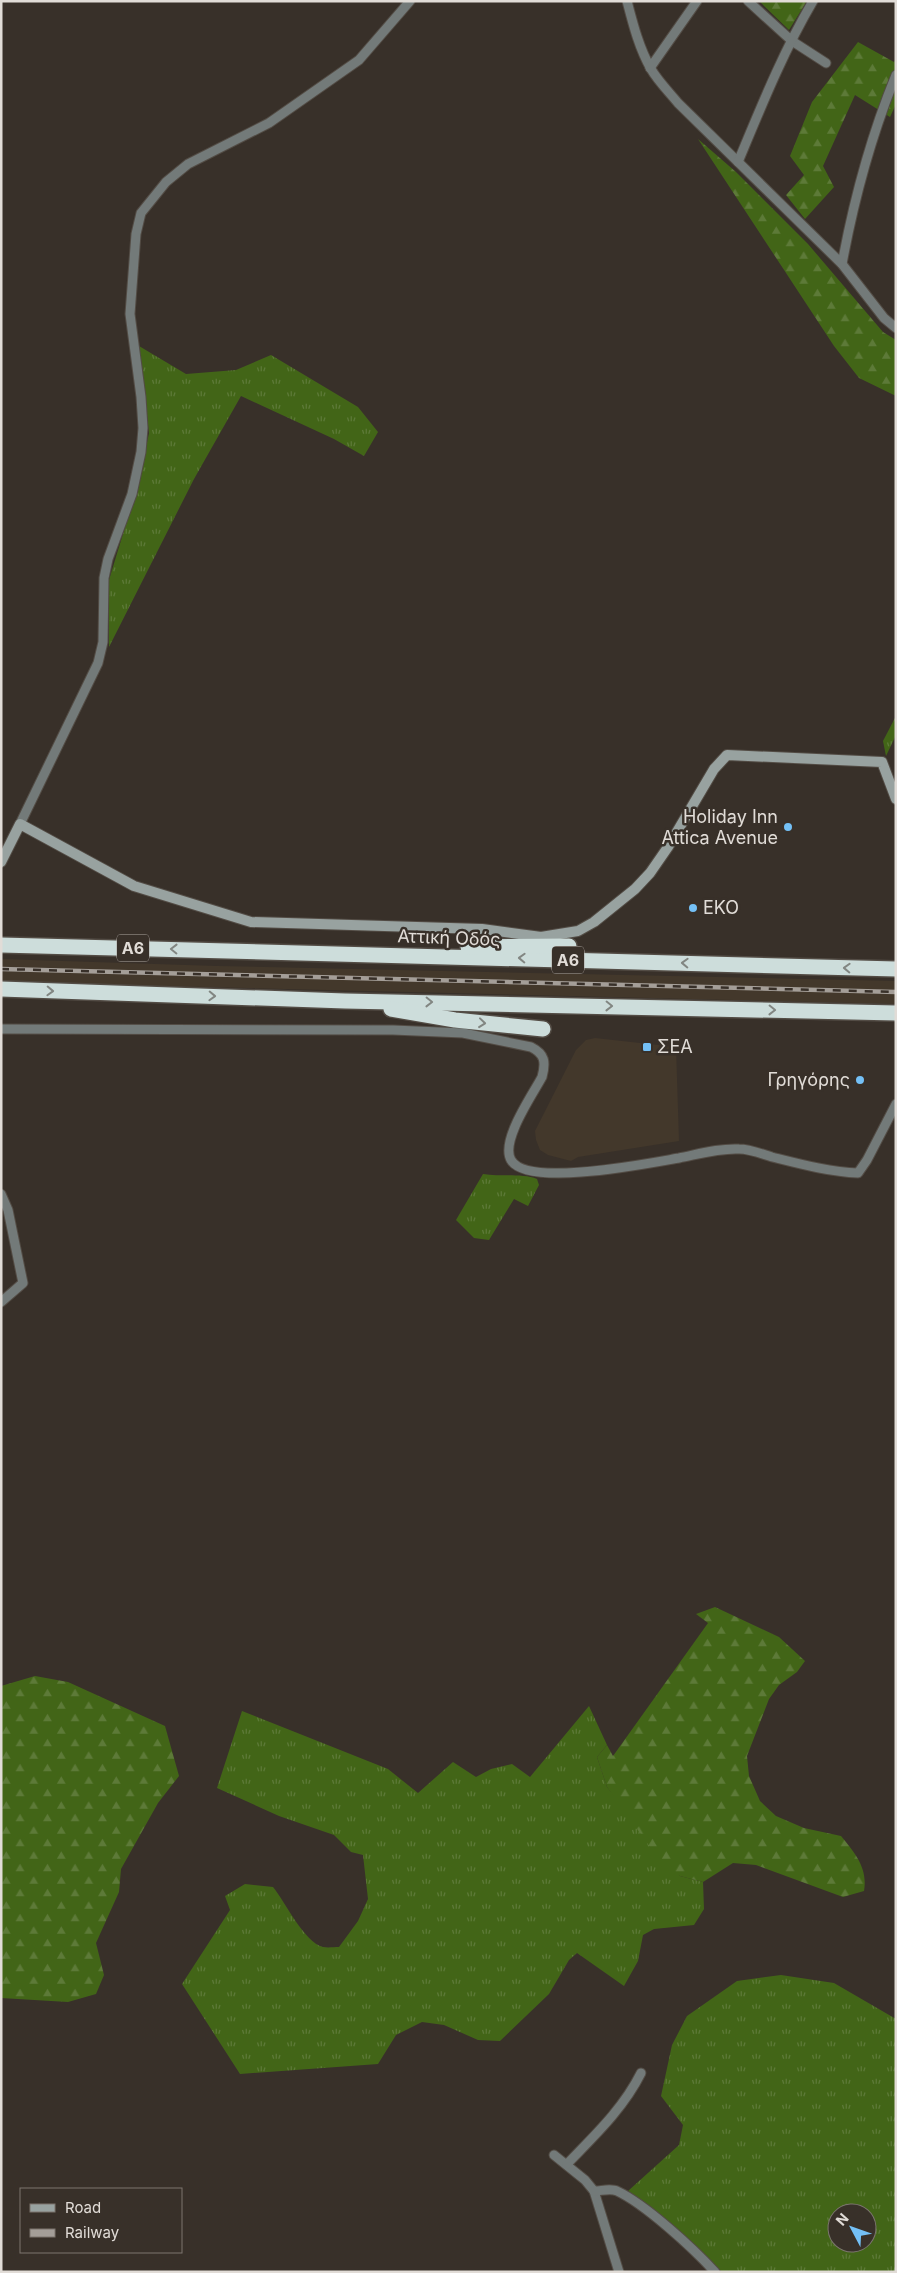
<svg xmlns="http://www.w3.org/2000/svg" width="897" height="2273" font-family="Inter,sans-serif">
<defs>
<pattern id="grass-tufts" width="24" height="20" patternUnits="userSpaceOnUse" patternTransform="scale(1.25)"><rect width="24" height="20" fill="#426517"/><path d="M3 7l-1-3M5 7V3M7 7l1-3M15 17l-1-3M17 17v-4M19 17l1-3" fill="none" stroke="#5d7a38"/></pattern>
<pattern id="forest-firs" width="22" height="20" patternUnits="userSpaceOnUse" patternTransform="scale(1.25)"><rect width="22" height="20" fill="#426517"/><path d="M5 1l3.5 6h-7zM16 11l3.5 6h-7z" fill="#5d7a38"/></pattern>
</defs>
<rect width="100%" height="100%" fill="#383029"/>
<!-- built -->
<g fill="#43382b">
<path d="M 1,959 L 217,966 L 896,981 L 896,1004 L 1,982 Z"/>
<path d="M 595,1038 L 676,1047 L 679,1141 L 578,1157 L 571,1161 L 548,1155 L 540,1150 L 536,1140 L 535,1131 L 576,1050 L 586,1040 Z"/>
</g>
<!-- grass -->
<g fill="url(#grass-tufts)" fill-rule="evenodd">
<path d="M 139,346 L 186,374 L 236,370 L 271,355 L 358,407 L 378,432 L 364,456 L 334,439 L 241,396 L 194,479 L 109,647 L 109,580 L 139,481 L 149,433 Z"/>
<path d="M 896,716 L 896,735 L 886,756 L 883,741 Z"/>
<path d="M 483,1174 C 500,1177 522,1173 537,1179 L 539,1185 L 528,1206 L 514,1199 L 489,1240 L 474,1238 L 456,1220 Z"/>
<path d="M 589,1706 L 607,1745 L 597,1757 L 607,1787 L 680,1876 L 703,1882 L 704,1909 L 694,1925 L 654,1929 L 643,1935 L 638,1961 L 624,1986 L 577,1953 L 569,1960 L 549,1994 L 500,2041 L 478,2040 L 444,2025 L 422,2022 L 396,2035 L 378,2064 L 240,2074 L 182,1984 L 230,1910 L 225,1896 L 245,1884 L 273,1887 C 286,1903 304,1942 323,1947 C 328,1948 334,1947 339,1947 L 358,1921 L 368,1899 L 363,1855 L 351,1852 L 334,1835 L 279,1816 L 217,1788 L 242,1711 L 388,1769 L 418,1793 L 453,1762 L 476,1777 L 491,1769 L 512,1764 L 530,1777 Z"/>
<path d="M 781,1975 L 834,1983 L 896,2019 L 896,2272 L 722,2272 L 690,2241 L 628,2191 L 679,2145 L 683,2125 L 661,2096 L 672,2045 L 687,2016 L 737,1981 ZM 837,2213 L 867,2213 L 867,2243 L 837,2243 Z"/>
</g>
<!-- forest -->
<g fill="url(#forest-firs)">
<path d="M 759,1 L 807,1 L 789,30 Z"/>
<path d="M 858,42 L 894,62 L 896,59 L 896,104 L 890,117 L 855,95 L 823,166 L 834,187 L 805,219 L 786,195 L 804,175 L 790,156 L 812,102 Z"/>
<path d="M 698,139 L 736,172 L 808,244 L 883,332 L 896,340 L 896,396 L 859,378 L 834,346 Z"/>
<path d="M 715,1607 L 779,1637 L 805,1661 L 797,1672 L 779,1685 L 769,1699 L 747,1756 L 749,1776 L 760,1801 L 776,1816 L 804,1828 L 841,1836 C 855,1853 868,1868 864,1891 L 843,1897 L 756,1865 L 733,1863 L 703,1882 L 680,1876 L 660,1861 L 607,1787 L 597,1757 L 607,1745 L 613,1756 L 708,1623 L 696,1614 Z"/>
<path d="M 35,1676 L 68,1682 L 165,1726 L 179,1776 L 158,1803 L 121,1869 L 119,1892 L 96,1943 L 104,1975 L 96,1994 L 68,2002 L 1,1998 L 1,1686 Z"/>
</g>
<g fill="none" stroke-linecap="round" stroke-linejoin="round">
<defs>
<g id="street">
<path d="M 627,1 C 633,24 639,48 651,69 C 658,81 669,92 678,103 L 842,264 L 884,318 L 896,328"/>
<path d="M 748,1 L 792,41 L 826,63"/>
<path d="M 650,68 L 697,1"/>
<path d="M 738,162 C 761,107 783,52 813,1"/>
<path d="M 842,264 C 854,199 871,136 896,75"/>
<path d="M 20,824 L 98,663 L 103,642 L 104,578 L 108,559 L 132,494 L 141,452 L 143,428 L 141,397 L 130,314 L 136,234 L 141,213 L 166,182 L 188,164 L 269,123 L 359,60 L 410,1"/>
<path d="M 1,1029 L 393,1030 L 463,1033 L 531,1047 C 545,1054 546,1062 542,1077 C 533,1094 500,1141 511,1160 C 527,1188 650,1163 679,1158 C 699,1154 719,1148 739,1149 C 750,1149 762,1154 772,1157 C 800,1164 830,1172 858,1173 L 867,1160 L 896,1104"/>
<path d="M 1,1194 L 8,1210 L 23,1283 L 1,1302"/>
<path d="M 554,2155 L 585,2180 L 594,2191 L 619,2272"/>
<path d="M 567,2164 C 594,2136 623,2109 641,2073"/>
<path d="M 594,2191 C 601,2191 611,2188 617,2191 C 645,2204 693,2248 715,2272"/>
</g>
<path id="secondary" d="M 1,862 L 20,824 L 134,886 L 251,922 L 482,929 L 541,937 L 578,931 L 594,922 L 635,889 L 650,873 L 668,847 L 714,769 L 727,755 L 882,762 L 896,799"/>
<g id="highway">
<path d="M 1,945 L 896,969"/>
<path d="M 468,947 L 569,946"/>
<path d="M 1,989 L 345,1001 L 896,1013"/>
<path d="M 391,1009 L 455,1020 L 543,1029"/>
</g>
</defs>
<!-- street casing -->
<use href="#street" stroke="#534c45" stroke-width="11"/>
<!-- secondary casing -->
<use href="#secondary" stroke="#534c45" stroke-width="12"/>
<!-- highway casing -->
<use href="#highway" stroke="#534c45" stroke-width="18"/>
<!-- street -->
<use href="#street" stroke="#737a79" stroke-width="9"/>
<!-- secondary -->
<use href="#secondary" stroke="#98a2a0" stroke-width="10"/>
<!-- highway -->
<use href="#highway" stroke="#cddddb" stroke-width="15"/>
<defs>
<path id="rail" d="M 1,969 L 896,992"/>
</defs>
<!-- rail casing -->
<use href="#rail" stroke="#a49e98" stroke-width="4.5"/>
<!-- rail -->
<use href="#rail" stroke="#383029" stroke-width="2.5" stroke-dasharray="8" stroke-linecap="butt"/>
</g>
<!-- one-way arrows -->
<defs><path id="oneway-chevron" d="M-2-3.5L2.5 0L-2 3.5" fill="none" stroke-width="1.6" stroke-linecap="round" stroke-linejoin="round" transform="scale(1.25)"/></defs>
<g stroke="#828682">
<use href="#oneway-chevron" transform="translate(174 949) rotate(-179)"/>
<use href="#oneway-chevron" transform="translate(522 958) rotate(-178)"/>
<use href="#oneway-chevron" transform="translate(685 963) rotate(-178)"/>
<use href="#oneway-chevron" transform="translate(847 968) rotate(-178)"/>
<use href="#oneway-chevron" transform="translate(50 991) rotate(2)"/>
<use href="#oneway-chevron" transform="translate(212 996) rotate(2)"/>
<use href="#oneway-chevron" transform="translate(429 1002) rotate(1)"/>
<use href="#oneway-chevron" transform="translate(609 1006) rotate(1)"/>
<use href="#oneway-chevron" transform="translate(772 1010) rotate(1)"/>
<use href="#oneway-chevron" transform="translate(482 1023) rotate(6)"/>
</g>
<!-- markers -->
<g fill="#74c0f6" stroke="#383029" stroke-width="2">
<circle cx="788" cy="827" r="5"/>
<circle cx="693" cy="908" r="5"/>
<rect x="642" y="1042" width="10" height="10" rx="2.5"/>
<circle cx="860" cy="1080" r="5"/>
</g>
<g text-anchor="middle" stroke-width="5" stroke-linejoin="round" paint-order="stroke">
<!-- shield labels -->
<g fill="#383029" stroke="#aea8a3" stroke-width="1">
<rect x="117" y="934.5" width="32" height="27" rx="4"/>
<rect x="552" y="946.5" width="32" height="27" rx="4"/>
</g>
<g font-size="16" font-weight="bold" fill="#e1dcd7">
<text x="133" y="954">Α6</text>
<text x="568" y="966">Α6</text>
</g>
<!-- poi labels -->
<g font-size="18" fill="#e1dcd7" stroke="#383029" text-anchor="end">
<text x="778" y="823">Holiday Inn<tspan x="778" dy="21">Attica Avenue</tspan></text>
<text x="703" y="914" text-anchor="start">EKO</text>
<text x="657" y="1053" text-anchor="start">ΣΕΑ</text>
<text x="850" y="1086">Γρηγόρης</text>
</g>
<!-- street labels -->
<g font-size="18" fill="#e1dcd7" stroke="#383029">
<text transform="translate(449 938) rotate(2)" y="6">Αττική Οδός</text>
</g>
</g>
<!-- border -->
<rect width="897" height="2273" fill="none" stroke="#e1dcd7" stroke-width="5"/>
<!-- legend -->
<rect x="20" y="2188" width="162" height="65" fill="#383029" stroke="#7c756f"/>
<rect x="30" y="2204" width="25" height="8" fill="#98a2a0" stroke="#7c756f"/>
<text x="65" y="2213" font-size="15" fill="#e1dcd7">Road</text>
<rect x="30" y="2229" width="25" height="8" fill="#a49e98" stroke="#7c756f"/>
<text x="65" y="2238" font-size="15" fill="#e1dcd7">Railway</text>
<!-- north arrow -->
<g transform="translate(852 2228) rotate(311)"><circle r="24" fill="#383029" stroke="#7c756f"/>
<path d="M0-4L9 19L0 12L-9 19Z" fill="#74c0f6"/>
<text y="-8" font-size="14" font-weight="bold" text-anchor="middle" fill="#e1dcd7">N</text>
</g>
</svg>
